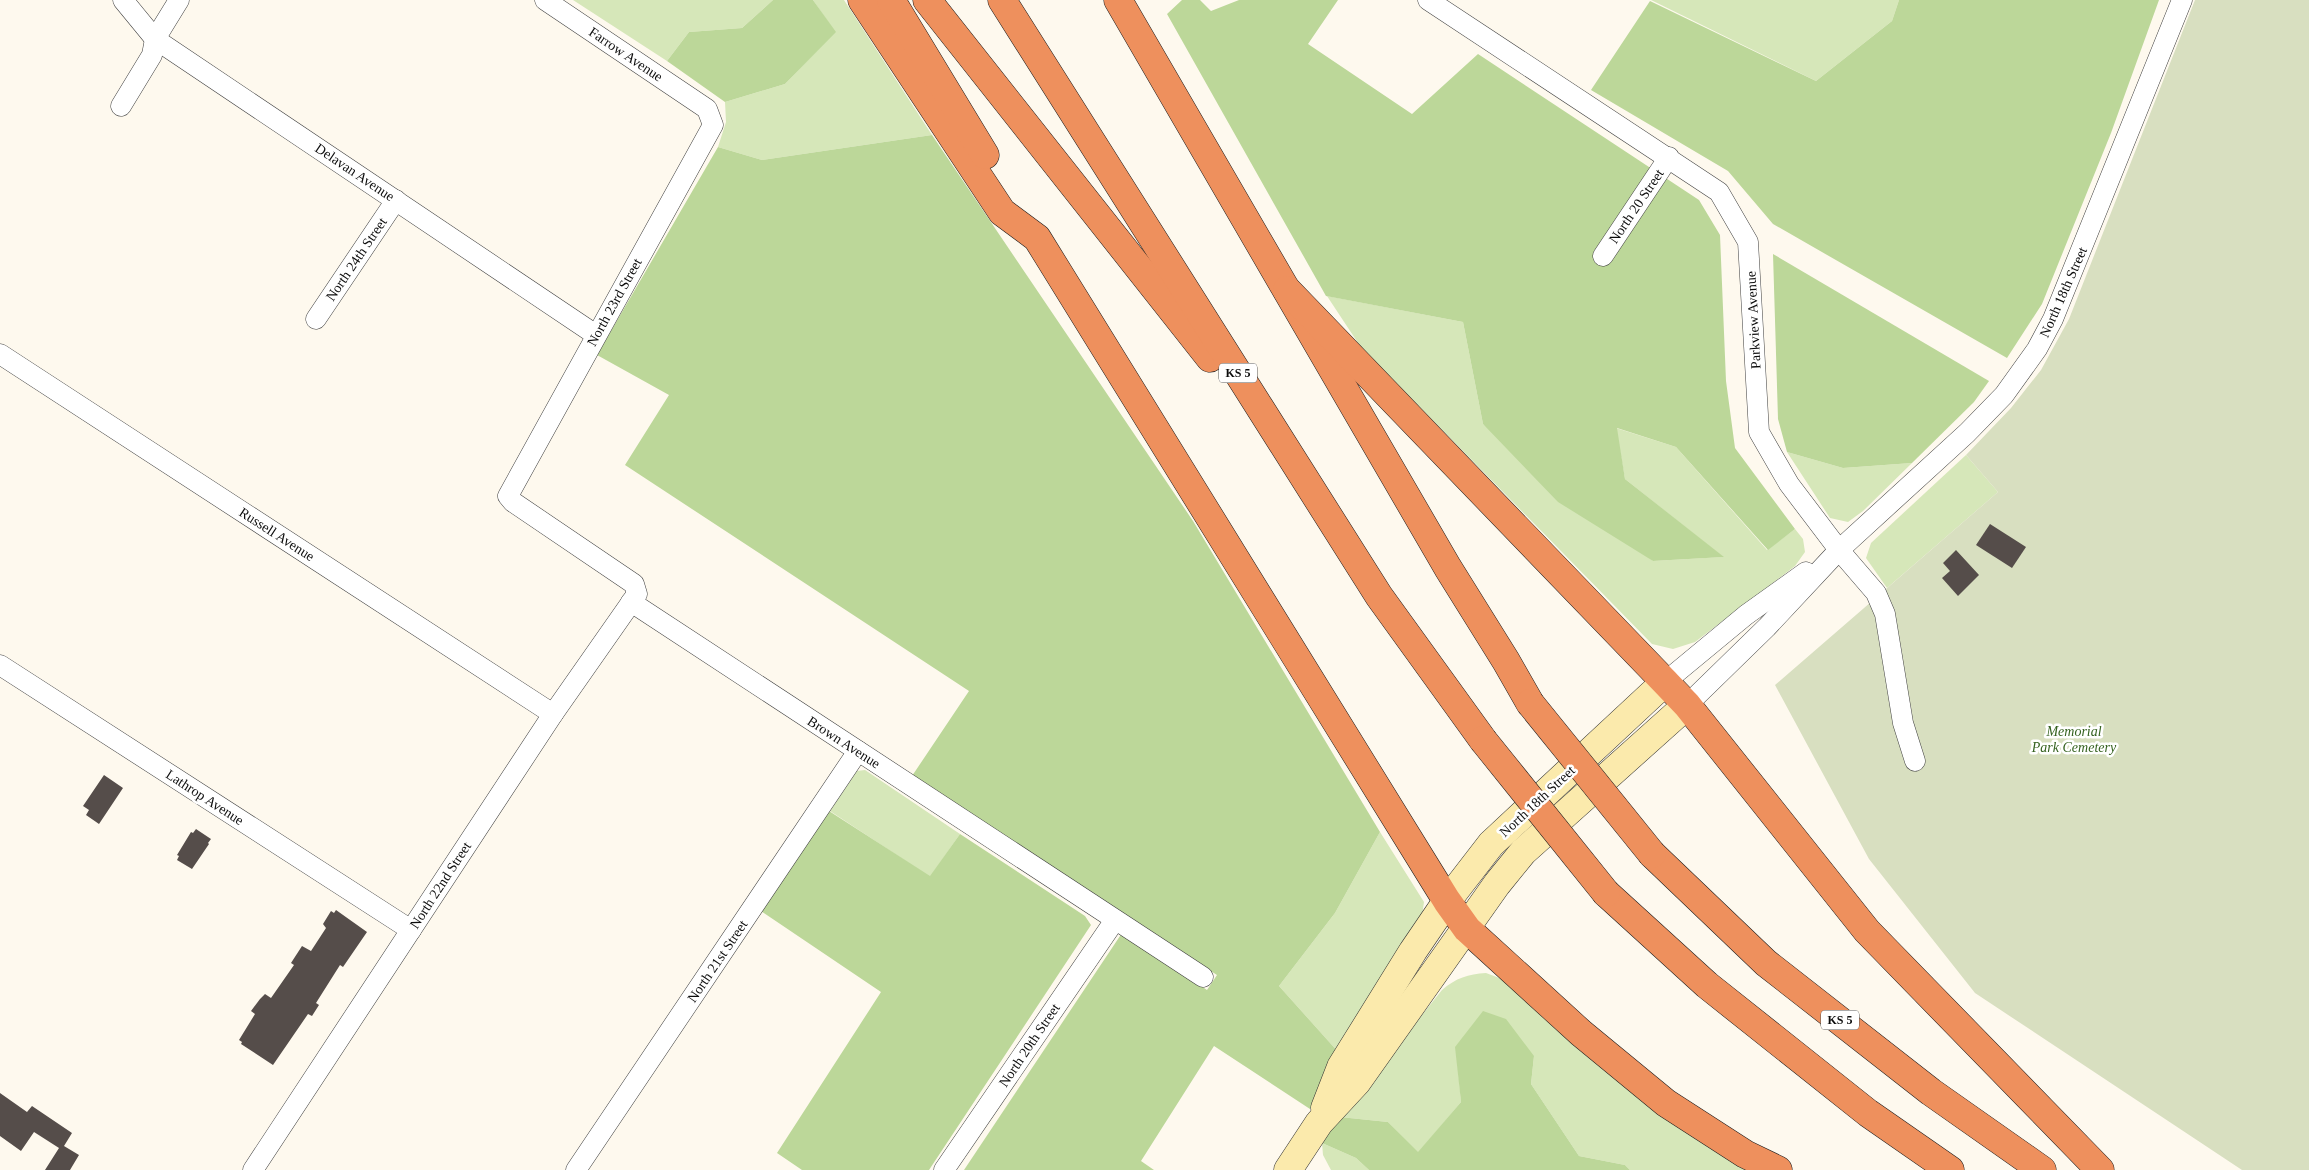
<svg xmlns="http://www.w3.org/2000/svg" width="2309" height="1170" font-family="'Times New Roman',serif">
<rect width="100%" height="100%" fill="#fef9ee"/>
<!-- green -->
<g fill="#d6e7b9">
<path d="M 573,0 L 773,0 L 742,28 L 689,32 L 667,61 Z"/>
<path d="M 813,0 L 844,0 L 932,135 L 762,160 L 718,147 L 726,122 L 725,102 L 785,84 L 835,32 Z"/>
<path d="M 1651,0 L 1899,0 L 1892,21 L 1816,81 Z"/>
<path d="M 1327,296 L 1463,322 L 1483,424 L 1653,561 L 1723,557 L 1625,479 L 1616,428 L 1676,447 L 1767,550 L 1795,529 L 1803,539 L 1805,552 L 1795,566 L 1695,642 L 1673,649 L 1652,644 L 1360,346 Z"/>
<path d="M 1787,452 L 1843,468 L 1912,463 L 1863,511 L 1848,522 L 1830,518 Z"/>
<path d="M 1966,455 L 1998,492 L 1887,588 L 1866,558 L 1871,543 Z"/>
<path d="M 865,770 L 960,834 L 930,877 L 830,811 L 857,771 Z"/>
<path d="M 1380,832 L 1424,902 L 1421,923 L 1340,1054 L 1279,986 L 1335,913 Z"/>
<path d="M 1486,973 L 1502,979 L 1756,1170 L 1630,1170 L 1625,1165 L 1579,1156 L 1531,1084 L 1534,1056 L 1456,1047 L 1461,1102 L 1418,1153 L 1388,1122 L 1340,1117 L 1442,990 C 1456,978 1468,974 1486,973 Z"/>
<path d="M 1322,1143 L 1356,1158 L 1369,1170 L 1331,1170 L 1323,1155 Z"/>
</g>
<!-- forest -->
<g fill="#bcd799">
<path d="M 773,0 L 813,0 L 836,32 L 785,84 L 725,102 L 667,61 L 689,32 L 742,28 Z"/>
<path d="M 1182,0 L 1200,0 L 1211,11 L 1239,0 L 1338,0 L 1308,44 L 1412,114 L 1478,54 L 1699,200 L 1720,235 L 1726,381 L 1735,448 L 1795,529 L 1768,550 L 1676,447 L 1617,428 L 1625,479 L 1724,557 L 1653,561 L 1558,502 L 1483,424 L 1463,322 L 1326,296 L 1167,14 Z"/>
<path d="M 1899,0 L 2159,0 L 2111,133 L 2042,304 L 2007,358 L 1773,224 L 1728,171 L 1591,90 L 1650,1 L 1816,81 L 1892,21 Z"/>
<path d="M 932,135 L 1193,521 L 1380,832 L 1335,913 L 1279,986 L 1340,1054 L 1310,1109 L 1214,1046 L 1141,1161 L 1154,1170 L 964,1170 L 1122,933 L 1207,990 L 1217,975 L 912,776 L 969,691 L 625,465 L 669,395 L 597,355 L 718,147 L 762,160 Z"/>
<path d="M 1773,254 L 1989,381 L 1974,402 L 1912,463 L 1843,468 L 1787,452 L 1778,419 Z"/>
<path d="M 829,811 L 930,876 L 960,834 L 1085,916 L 1091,925 L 929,1170 L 802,1170 L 777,1153 L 881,992 L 761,911 Z"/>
<path d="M 1483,1011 L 1506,1019 L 1534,1056 L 1531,1084 L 1579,1156 L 1625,1165 L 1630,1170 L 1369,1170 L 1356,1158 L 1322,1143 L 1340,1117 L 1388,1122 L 1418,1152 L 1461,1102 L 1455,1047 Z"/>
</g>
<!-- cemetery -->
<path fill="#d8dfc0" d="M 2195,0 L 2309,0 L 2309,1170 L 2242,1170 L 1975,993 L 1869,859 L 1775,685 L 1998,492 L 1966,455 L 2011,408 L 2041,370 L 2069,319 Z"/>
<!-- building -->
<g fill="#554d4a">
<path d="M 1990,524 L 2026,547 L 2012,568 L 1976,545 Z"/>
<path d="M 1956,550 L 1979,575 L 1958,596 L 1942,578 L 1950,571 L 1943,563 Z"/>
<path d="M 104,775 L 123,788 L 99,824 L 86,815 L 89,810 L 83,806 Z"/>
<path d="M 196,829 L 211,839 L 208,843 L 209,844 L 192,869 L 177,860 L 179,856 L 177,855 L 191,832 L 193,833 Z"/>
<path d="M 336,910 L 367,932 L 343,967 L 340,965 L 316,1003 L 319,1005 L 312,1016 L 308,1014 L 273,1065 L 241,1044 L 242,1042 L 239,1040 L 255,1014 L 251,1011 L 260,999 L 265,994 L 271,998 L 294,965 L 291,963 L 302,946 L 311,951 L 326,928 L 323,924 L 331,911 L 334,913 Z"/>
<path d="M 0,1093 L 27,1112 L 32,1106 L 72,1133 L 64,1146 L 79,1155 L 70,1170 L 45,1170 L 59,1148 L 34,1132 L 21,1151 L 0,1136 Z"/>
</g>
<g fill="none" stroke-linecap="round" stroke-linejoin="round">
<defs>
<g id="minor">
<path d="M 123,0 L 155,39 L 596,335"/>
<path d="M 1428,0 L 1719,192 L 1748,242 L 1759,432 L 1789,484 L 1839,550 L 1876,593 L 1885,614 L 1903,723 L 1915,761"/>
<path d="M 121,106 L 152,55 L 155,39 L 179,0"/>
<path d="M 1603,256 L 1669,157"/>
<path d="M 316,319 L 396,200"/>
<path d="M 0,354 L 553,714"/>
<path d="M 631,602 L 1203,977"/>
<path d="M 0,665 L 411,930"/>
<path d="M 1665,682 L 1746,615 L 1806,572"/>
<path d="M 1687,705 L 1767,627 L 1839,550 L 1967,433 L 2004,395 L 2037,349 L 2053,319 L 2182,0"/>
<path d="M 253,1170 L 553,714 L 637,594 L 634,584 L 513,502 L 508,496 L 713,125 L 707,109 L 545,0"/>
<path d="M 576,1170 L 858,751"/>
<path d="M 944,1170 L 1115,920"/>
</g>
<g id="secondary">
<path d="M 1325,1108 L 1341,1067 L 1413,951 L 1447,901 L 1491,844 L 1665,682"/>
<path d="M 1288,1170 L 1319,1123 L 1357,1082 L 1497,884 L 1523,852 L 1687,705"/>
</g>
<g id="motorway">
<path d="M 862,0 L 1002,212 L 1037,238 L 1447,901 L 1467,929 L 1581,1033 L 1666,1103 L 1745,1154 L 1778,1170"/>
<path d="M 891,0 L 985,155"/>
<path d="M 927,0 L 1210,358"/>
<path d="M 1002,0 L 1379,596 L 1483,740"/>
<path d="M 1118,0 L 1448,568 L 1506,661 L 1530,703"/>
<path d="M 1287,290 L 1665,682 L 1687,705 L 1867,931 L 2100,1170"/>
<path d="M 1652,854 L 1766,963 L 1931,1092 L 2042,1170"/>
<path d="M 1606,893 L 1707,985 L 1868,1113 L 1950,1170"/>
</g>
</defs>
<!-- minor casing -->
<use href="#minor" stroke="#404040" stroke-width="21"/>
<!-- secondary casing -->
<use href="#secondary" stroke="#2f2f2f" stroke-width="29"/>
<!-- motorway casing -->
<use href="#motorway" stroke="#1e1e1e" stroke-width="29"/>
<!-- minor -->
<use href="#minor" stroke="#fff" stroke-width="20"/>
<!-- secondary -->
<use href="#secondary" stroke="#fbeaac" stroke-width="28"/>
<!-- motorway -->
<use href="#motorway" stroke="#ee905d" stroke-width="28"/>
<defs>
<g id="motorway-bridge">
<path d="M 1530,703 L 1652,854"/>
<path d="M 1483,740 L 1606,893"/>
</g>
</defs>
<!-- motorway-bridge casing -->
<use href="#motorway-bridge" stroke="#1e1e1e" stroke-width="29" stroke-linecap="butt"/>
<!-- motorway-bridge -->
<use href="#motorway-bridge" stroke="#ee905d" stroke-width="28"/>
</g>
<g text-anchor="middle" stroke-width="5" stroke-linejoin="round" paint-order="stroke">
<!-- shield labels -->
<g fill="#fff" stroke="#565656" stroke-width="1">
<rect x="1219" y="363.5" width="38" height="19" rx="4"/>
<rect x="1821" y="1010.5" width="38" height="19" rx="4"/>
</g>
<g font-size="12" font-weight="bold" fill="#0d0d0d">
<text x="1238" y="377">KS 5</text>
<text x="1840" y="1024">KS 5</text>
</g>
<!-- street labels -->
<g font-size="14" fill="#0d0d0d" stroke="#fff">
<text transform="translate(626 54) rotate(34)" y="5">Farrow Avenue</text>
<text transform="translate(355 172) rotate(34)" y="5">Delavan Avenue</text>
<text transform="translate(1636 206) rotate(-56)" y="5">North 20 Street</text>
<text transform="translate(356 259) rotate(-56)" y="5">North 24th Street</text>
<text transform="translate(2063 292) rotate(-66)" y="5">North 18th Street</text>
<text transform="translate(614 302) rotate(-61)" y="5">North 23rd Street</text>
<text transform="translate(1753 320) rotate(-93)" y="5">Parkview Avenue</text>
<text transform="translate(277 534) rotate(33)" y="5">Russell Avenue</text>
<text transform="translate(844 742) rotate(33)" y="5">Brown Avenue</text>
<text transform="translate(205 797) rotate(33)" y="5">Lathrop Avenue</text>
<text transform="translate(1537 801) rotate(-43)" y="5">North 18th Street</text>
<text transform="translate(440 885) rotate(-57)" y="5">North 22nd Street</text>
<text transform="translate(717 961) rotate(-56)" y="5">North 21st Street</text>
<text transform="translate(1029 1045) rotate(-56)" y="5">North 20th Street</text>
</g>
<!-- park labels -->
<g font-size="14" font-style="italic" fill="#356220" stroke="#fff">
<text x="2074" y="736">Memorial<tspan x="2074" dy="16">Park Cemetery</tspan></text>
</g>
</g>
</svg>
